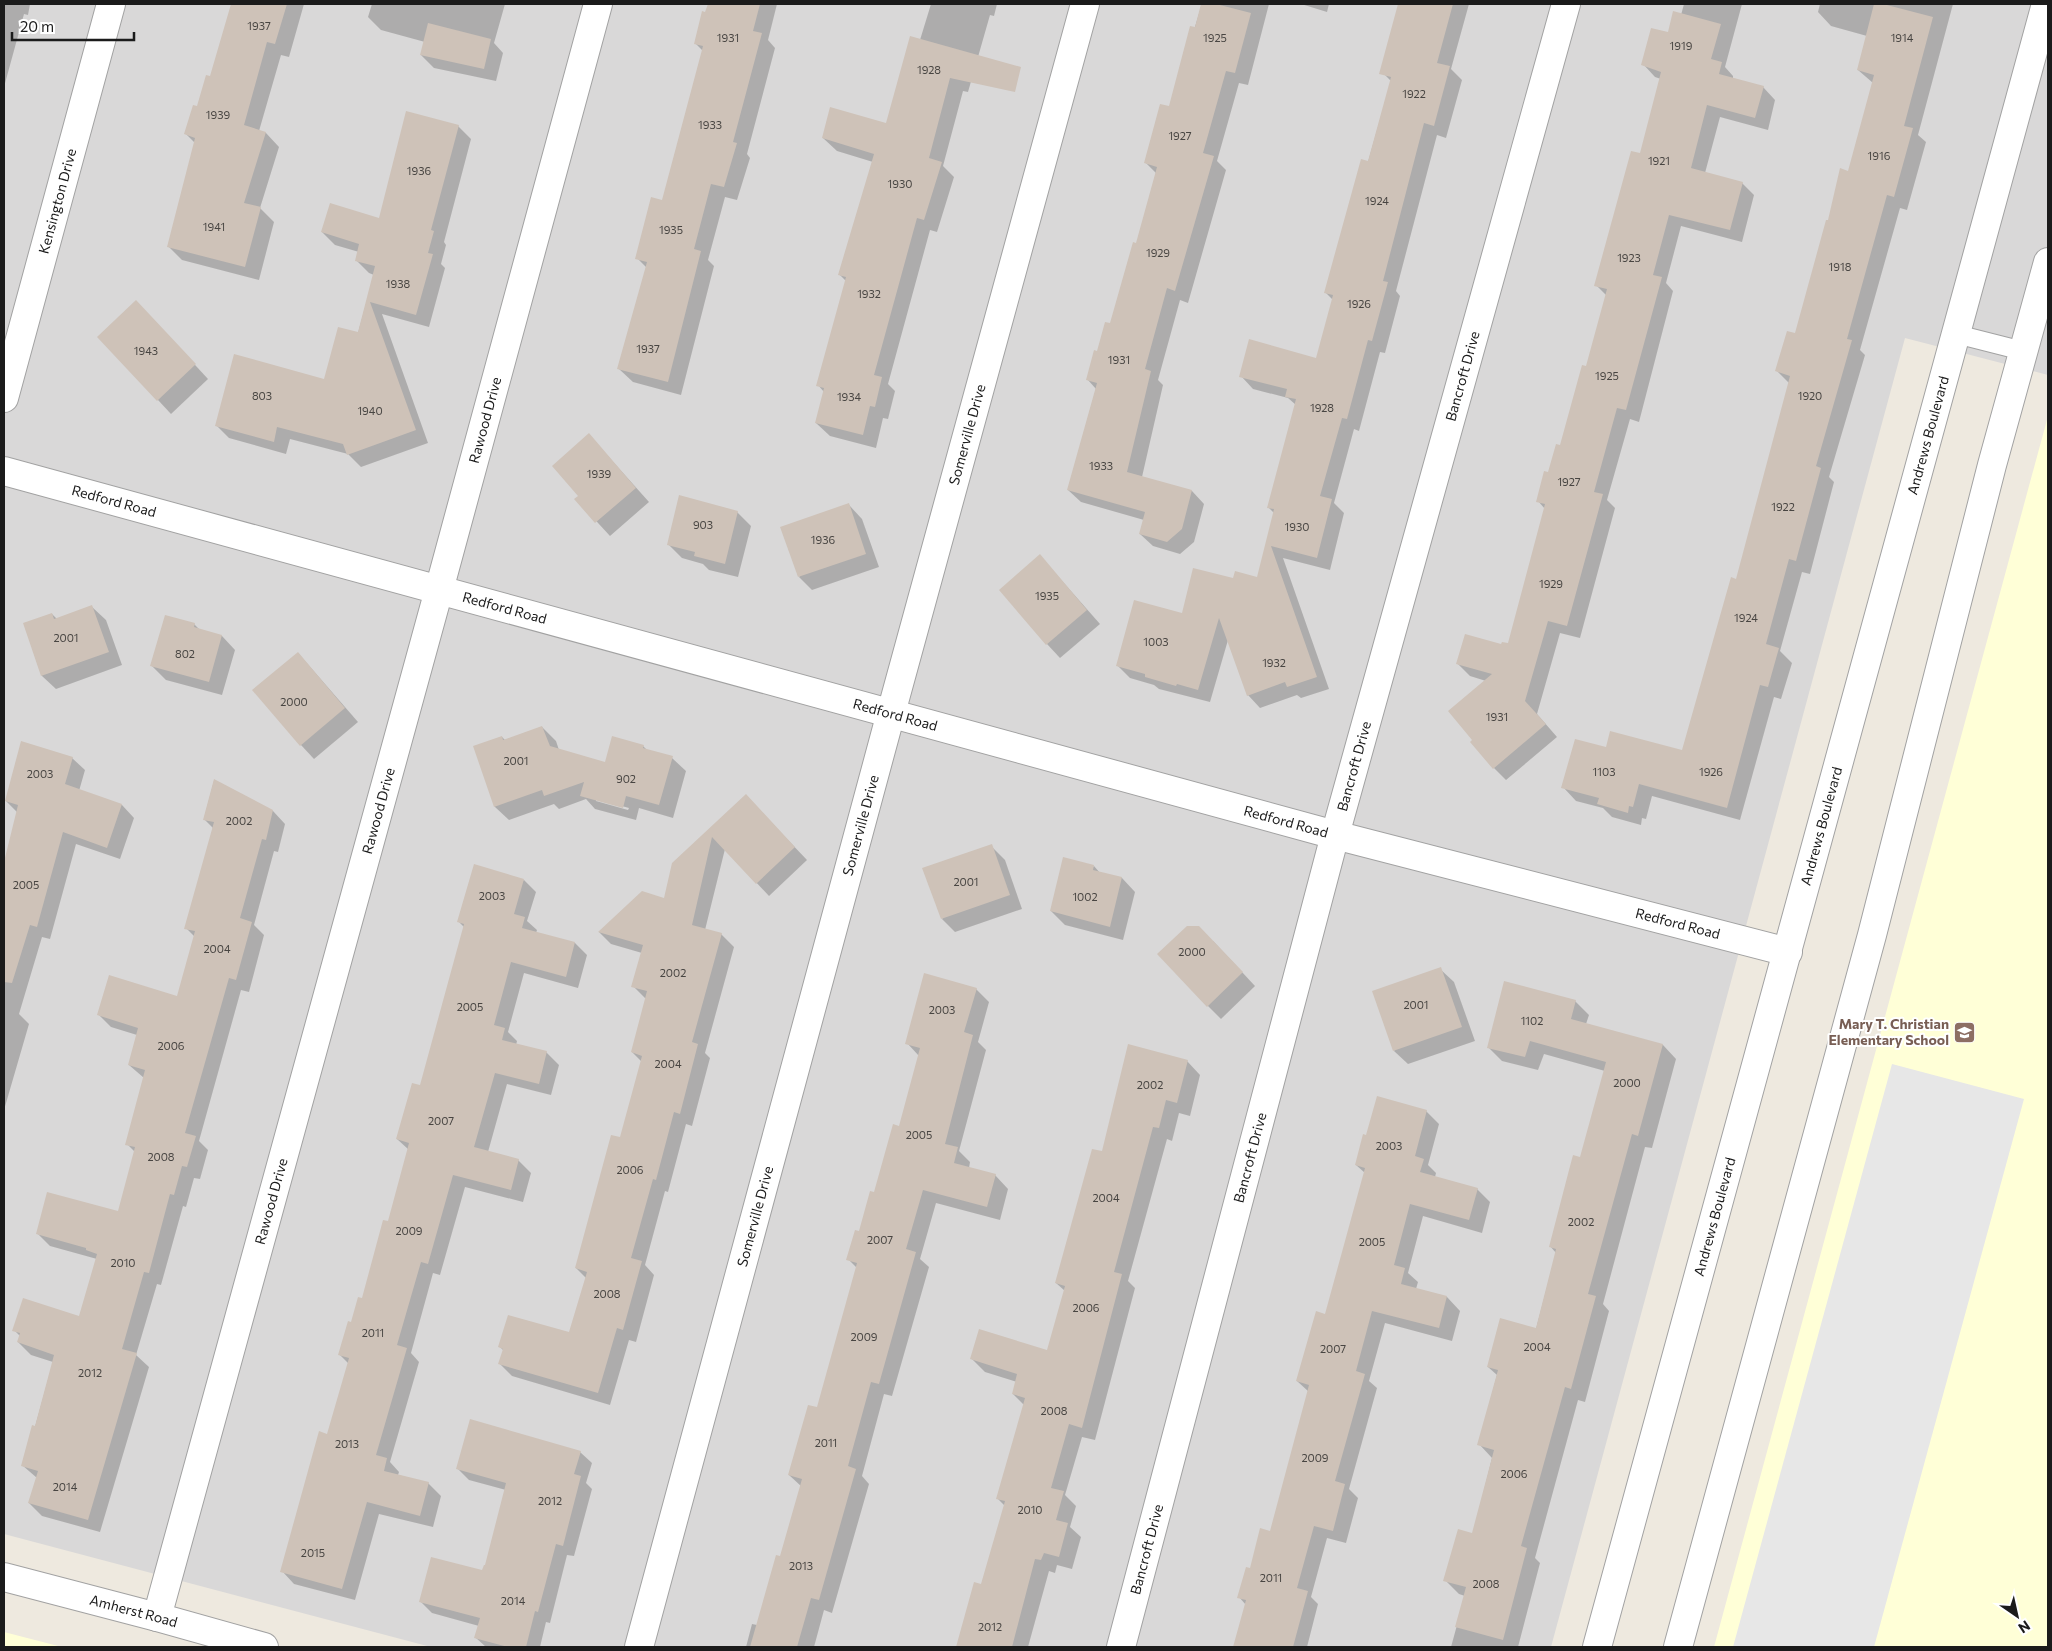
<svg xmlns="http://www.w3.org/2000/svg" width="2052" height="1651" font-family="Commissioner,sans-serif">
<rect width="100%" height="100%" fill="#eee9df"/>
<!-- residential -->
<path fill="#d9d8d8" d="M 4,4 L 2048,4 L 2048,375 L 1905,338 L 1551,1647 L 431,1647 L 4,1534 Z"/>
<!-- education -->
<g fill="#ffffd7">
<path d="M 2048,416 L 2048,1647 L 1714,1647 Z"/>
<path d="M 4,1632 L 62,1647 L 4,1647 Z"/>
</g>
<!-- parking -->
<path fill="#e7e7e7" d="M 1892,1064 L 2024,1099 L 1874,1647 L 1733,1647 Z"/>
<!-- shadow -->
<g fill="#0003" fill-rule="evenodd">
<path d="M 4,4 L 30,4 L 28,15 L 24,14 L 4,87 Z"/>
<path d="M 232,4 L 304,4 L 289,57 L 281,55 L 259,131 L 266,133 L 279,147 L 260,208 L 274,222 L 259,280 L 182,260 L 168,246 L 195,143 L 186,134 L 211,78 Z"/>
<path d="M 372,4 L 505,4 L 494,43 L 503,53 L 496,81 L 434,68 L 421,55 L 425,42 L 381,30 L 368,17 Z"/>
<path d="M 709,4 L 777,4 L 768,40 L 775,48 L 747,154 L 750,158 L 737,200 L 725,197 L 708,260 L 714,266 L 681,395 L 633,382 L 619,369 L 647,268 L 637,258 L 663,202 L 703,51 L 695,43 Z"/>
<path d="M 931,4 L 997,4 L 994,16 L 990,15 L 968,92 L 963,91 L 943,166 L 954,177 L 937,232 L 930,230 L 888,384 L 895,391 L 888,419 L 883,418 L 876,448 L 830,436 L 816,423 L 824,392 L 818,385 L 846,281 L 839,274 L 873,162 L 837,151 L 823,138 L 887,125 L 920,40 Z"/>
<path d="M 1202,4 L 1269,4 L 1248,85 L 1239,83 L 1217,161 L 1226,170 L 1188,303 L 1180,300 L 1158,380 L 1163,385 L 1142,477 L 1192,491 L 1204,504 L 1194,542 L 1180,554 L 1153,546 L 1140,534 L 1144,520 L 1081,502 L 1068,490 L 1096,389 L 1088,380 L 1111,324 L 1137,245 L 1156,173 L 1145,162 L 1170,108 Z"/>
<path d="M 1301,4 L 1329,4 L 1327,12 Z"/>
<path d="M 1404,4 L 1469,4 L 1451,69 L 1462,80 L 1446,138 L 1437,135 L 1396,291 L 1400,296 L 1385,353 L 1380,352 L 1359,431 L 1354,429 L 1334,503 L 1344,513 L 1330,570 L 1283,558 L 1329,689 L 1301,698 L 1297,695 L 1260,708 L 1248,695 L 1228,640 L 1210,702 L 1159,689 L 1154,685 L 1130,678 L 1118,666 L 1183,615 L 1234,580 L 1258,579 L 1274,513 L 1268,507 L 1296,405 L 1288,398 L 1253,389 L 1241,376 L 1317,359 L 1333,300 L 1325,292 L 1368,162 L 1391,81 L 1385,75 Z"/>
<path d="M 1684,4 L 1742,4 L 1725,67 L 1733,76 L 1733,79 L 1763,87 L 1775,100 L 1768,130 L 1720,117 L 1705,173 L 1742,183 L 1754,195 L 1742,242 L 1681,226 L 1666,283 L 1673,291 L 1639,422 L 1630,419 L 1607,500 L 1615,508 L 1580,638 L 1560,633 L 1537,714 L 1557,737 L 1506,780 L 1494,768 L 1486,681 L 1470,676 L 1458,664 L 1502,646 L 1509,645 L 1545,509 L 1538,501 L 1561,446 L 1587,367 L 1607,296 L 1596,285 L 1641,154 L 1661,79 L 1655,77 L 1643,64 L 1668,34 L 1681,15 Z"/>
<path d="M 1820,4 L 1953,4 L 1918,135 L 1926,142 L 1907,210 L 1900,208 L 1860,350 L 1865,355 L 1829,477 L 1834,482 L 1810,574 L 1802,572 L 1780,651 L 1792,663 L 1781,699 L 1774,697 L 1740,820 L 1652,796 L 1646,819 L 1642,818 L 1641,825 L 1612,817 L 1603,808 L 1576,801 L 1563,787 L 1607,749 L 1683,752 L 1737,580 L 1789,383 L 1777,371 L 1796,334 L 1828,222 L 1849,172 L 1873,83 L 1858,70 L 1867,36 L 1831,26 L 1818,12 Z"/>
<path d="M 458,126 L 471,139 L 444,242 L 446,245 L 441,264 L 445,268 L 429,327 L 382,314 L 428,443 L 361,467 L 348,454 L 290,439 L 286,454 L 229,438 L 216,425 L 325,381 L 358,333 L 374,275 L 369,273 L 356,260 L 359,252 L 335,245 L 322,232 L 379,219 Z"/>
<path d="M 150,316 L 208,379 L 171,414 L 158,400 Z"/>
<path d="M 589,435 L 649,502 L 610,536 L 576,499 L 579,496 Z"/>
<path d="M 849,505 L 862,519 L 879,567 L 812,590 L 799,577 Z"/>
<path d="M 737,512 L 751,526 L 738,577 L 709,570 L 703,564 L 682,558 L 668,544 Z"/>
<path d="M 1040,556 L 1100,624 L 1060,658 L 1047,644 Z"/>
<path d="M 92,607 L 106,620 L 122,665 L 56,689 L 42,676 L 24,624 L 52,614 L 57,619 Z"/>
<path d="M 194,624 L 201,631 L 222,636 L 235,650 L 222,695 L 166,680 L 152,666 Z"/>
<path d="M 298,653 L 358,722 L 314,759 L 301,745 Z"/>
<path d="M 542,727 L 556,741 L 559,750 L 606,764 L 643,746 L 648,751 L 672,758 L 686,771 L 673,818 L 639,808 L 636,820 L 595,809 L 586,799 L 559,809 L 554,804 L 509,820 L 495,807 L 475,747 L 502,737 L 505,740 ZM 596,799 L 629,808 L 628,810 L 596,801 Z"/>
<path d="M 72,758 L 85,770 L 79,791 L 122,805 L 134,818 L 120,859 L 76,844 L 50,939 L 42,937 L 19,1014 L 29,1024 L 4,1110 L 4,867 L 18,813 L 6,801 Z"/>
<path d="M 214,781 L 273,811 L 285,824 L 278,852 L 274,851 L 254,925 L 264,935 L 249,992 L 241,990 L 199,1141 L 208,1150 L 200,1179 L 194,1178 L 186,1207 L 183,1206 L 161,1285 L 157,1284 L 136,1355 L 149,1367 L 100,1532 L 42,1516 L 29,1503 L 37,1478 L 22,1465 L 35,1427 L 53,1362 L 31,1355 L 18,1342 L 20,1336 L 14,1330 L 80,1318 L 97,1259 L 50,1246 L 37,1233 L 119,1213 L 135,1152 L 127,1144 L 144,1078 L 129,1065 L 137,1035 L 111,1027 L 98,1014 L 178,997 L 195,937 L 186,928 L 213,828 L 204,819 Z"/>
<path d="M 746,796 L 807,860 L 769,896 L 725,849 L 705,930 L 721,934 L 734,947 L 705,1053 L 710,1058 L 692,1126 L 686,1124 L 668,1192 L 665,1191 L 645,1265 L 654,1275 L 636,1342 L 629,1340 L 610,1405 L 512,1376 L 500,1364 L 504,1351 L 500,1347 L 570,1334 L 586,1278 L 576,1268 L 621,1139 L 642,1062 L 632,1052 L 646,999 L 633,986 L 642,953 L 611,944 L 599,932 L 665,899 L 673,864 Z"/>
<path d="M 991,846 L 1005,860 L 1022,909 L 955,932 L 942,919 Z"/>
<path d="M 1094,866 L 1100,873 L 1122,878 L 1135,892 L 1123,940 L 1065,925 L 1051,911 Z"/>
<path d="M 524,880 L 536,892 L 527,921 L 537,930 L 536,933 L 575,943 L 587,955 L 578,988 L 524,973 L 508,1032 L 517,1041 L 516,1045 L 546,1052 L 559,1065 L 551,1095 L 507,1084 L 488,1152 L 518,1160 L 531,1173 L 523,1202 L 465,1187 L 440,1275 L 433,1273 L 411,1353 L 419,1362 L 390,1462 L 399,1472 L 398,1475 L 428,1483 L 441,1496 L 433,1527 L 379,1514 L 355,1600 L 294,1584 L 282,1571 L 328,1435 L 349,1364 L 340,1355 L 363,1300 L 389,1223 L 409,1150 L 397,1139 L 421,1086 L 464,927 L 459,922 Z"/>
<path d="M 1213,941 L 1255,986 L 1221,1019 L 1208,1006 Z"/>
<path d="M 1440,969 L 1454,982 L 1475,1041 L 1408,1064 L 1394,1051 Z"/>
<path d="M 976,989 L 989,1002 L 978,1042 L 986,1050 L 959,1151 L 970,1162 L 969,1168 L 995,1175 L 1008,1189 L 1000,1220 L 936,1203 L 920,1259 L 929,1267 L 892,1396 L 884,1394 L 862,1476 L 869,1484 L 832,1613 L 824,1610 L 814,1647 L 746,1647 L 752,1624 L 757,1625 L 781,1558 L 802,1487 L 789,1475 L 818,1409 L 857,1268 L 848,1259 L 860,1233 L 900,1127 L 919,1056 L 907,1043 Z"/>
<path d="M 1575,1001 L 1589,1015 L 1586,1024 L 1663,1045 L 1676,1059 L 1652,1148 L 1645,1147 L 1603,1304 L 1609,1311 L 1585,1402 L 1578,1400 L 1535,1558 L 1540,1563 L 1518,1647 L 1451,1647 L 1465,1596 L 1459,1594 L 1445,1580 L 1473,1535 L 1492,1458 L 1479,1444 L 1497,1375 L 1488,1367 L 1536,1329 L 1556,1253 L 1550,1246 L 1581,1158 L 1605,1071 L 1544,1054 L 1538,1070 L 1502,1061 L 1488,1047 Z"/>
<path d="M 1187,1061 L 1200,1075 L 1190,1116 L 1179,1113 L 1172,1141 L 1167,1139 L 1128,1281 L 1135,1288 L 1095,1440 L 1082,1437 L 1065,1495 L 1076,1506 L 1070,1527 L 1081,1537 L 1072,1569 L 1057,1565 L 1055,1573 L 1049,1571 L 1028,1647 L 958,1647 L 975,1584 L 982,1585 L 1005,1506 L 998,1499 L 1024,1405 L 1013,1394 L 1017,1382 L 985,1372 L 971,1358 L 1048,1352 L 1065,1291 L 1056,1283 L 1103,1153 Z"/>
<path d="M 1426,1111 L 1439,1124 L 1428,1165 L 1436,1173 L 1435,1177 L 1477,1189 L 1490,1202 L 1482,1233 L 1423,1216 L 1408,1273 L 1418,1282 L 1416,1289 L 1447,1297 L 1460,1311 L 1452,1341 L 1385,1323 L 1369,1381 L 1377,1388 L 1349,1489 L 1358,1498 L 1346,1543 L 1327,1538 L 1311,1597 L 1318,1604 L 1307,1647 L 1235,1647 L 1246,1605 L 1239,1597 L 1251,1569 L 1271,1532 L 1309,1392 L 1297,1381 L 1326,1316 L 1365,1173 L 1356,1165 Z"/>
<path d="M 580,1452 L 592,1463 L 586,1483 L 592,1489 L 574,1556 L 567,1555 L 550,1623 L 546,1622 L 540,1647 L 486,1647 L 476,1638 L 479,1626 L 432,1613 L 421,1602 L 483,1572 L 486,1567 L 506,1490 L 469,1480 L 457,1468 Z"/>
</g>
<!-- building -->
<g fill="#cec2b8">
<path d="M 231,4 L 287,4 L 275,44 L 267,42 L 244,125 L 266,132 L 244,203 L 261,207 L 245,267 L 167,247 L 195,138 L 184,134 L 193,105 L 197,106 L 206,75 L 210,76 Z"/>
<path d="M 708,4 L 760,4 L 753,31 L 762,33 L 733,142 L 737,143 L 724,187 L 711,184 L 694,249 L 701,251 L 668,382 L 617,369 L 647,262 L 635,259 L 651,197 L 662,200 L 703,46 L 694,44 L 702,11 L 705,12 Z"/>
<path d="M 1201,4 L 1216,4 L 1251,13 L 1235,73 L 1226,71 L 1203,153 L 1214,156 L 1175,291 L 1167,288 L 1145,369 L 1151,371 L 1127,472 L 1192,490 L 1182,529 L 1167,542 L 1139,534 L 1145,512 L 1067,490 L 1097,383 L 1086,380 L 1094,350 L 1097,351 L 1105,322 L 1110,323 L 1133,242 L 1136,243 L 1157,167 L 1144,163 L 1160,104 L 1169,106 L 1190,26 L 1195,27 Z"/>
<path d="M 1398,4 L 1453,4 L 1437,63 L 1450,66 L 1434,126 L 1424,123 L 1383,281 L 1388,282 L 1372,341 L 1368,340 L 1347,419 L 1342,418 L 1320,496 L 1332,499 L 1317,558 L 1271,546 L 1317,677 L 1287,687 L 1285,682 L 1247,696 L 1219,618 L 1198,690 L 1177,684 L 1176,686 L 1145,677 L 1145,674 L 1116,666 L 1134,600 L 1182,613 L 1193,568 L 1233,578 L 1235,571 L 1257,577 L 1274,509 L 1267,508 L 1296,399 L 1285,397 L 1287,389 L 1239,377 L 1249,339 L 1316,358 L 1333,295 L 1324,293 L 1361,159 L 1368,161 L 1391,77 L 1379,74 Z"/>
<path d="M 1874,4 L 1883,4 L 1933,17 L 1904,126 L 1913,128 L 1894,197 L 1887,195 L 1847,339 L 1852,340 L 1816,466 L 1821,468 L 1796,561 L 1789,559 L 1766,644 L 1779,648 L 1768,687 L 1760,685 L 1727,808 L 1639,784 L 1633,807 L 1629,806 L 1628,813 L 1597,804 L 1599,798 L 1561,788 L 1575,739 L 1606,747 L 1610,731 L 1682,750 L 1731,577 L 1736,579 L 1790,376 L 1775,371 L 1787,331 L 1795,333 L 1826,220 L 1828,220 L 1840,168 L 1848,171 L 1874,75 L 1857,70 Z"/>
<path d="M 1673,11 L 1721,24 L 1711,59 L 1722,62 L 1719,74 L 1764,86 L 1755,118 L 1707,105 L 1691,168 L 1743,182 L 1730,230 L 1669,215 L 1653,275 L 1662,277 L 1626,410 L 1617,408 L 1594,492 L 1603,494 L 1567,626 L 1548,621 L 1525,701 L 1546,724 L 1493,769 L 1470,742 L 1472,740 L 1448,711 L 1492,674 L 1456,664 L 1465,634 L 1501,644 L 1502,642 L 1508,643 L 1545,504 L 1536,502 L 1544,471 L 1548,472 L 1556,444 L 1560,445 L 1582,365 L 1586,366 L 1607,289 L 1594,286 L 1631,151 L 1640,153 L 1661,72 L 1641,65 L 1651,28 L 1668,32 Z"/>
<path d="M 428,23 L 491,39 L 484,69 L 420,55 Z"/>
<path d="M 910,36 L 1021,67 L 1015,92 L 950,78 L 929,158 L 942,162 L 924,220 L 917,218 L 874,375 L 882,377 L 875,407 L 870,406 L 863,435 L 815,423 L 824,388 L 816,386 L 846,277 L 838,275 L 874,154 L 822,138 L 830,107 L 886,123 Z"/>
<path d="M 406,111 L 459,125 L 431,230 L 434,231 L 428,253 L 433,254 L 416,315 L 370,302 L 416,430 L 347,455 L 343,444 L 277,427 L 274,442 L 215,426 L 234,354 L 324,379 L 338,327 L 358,332 L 375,266 L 355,261 L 359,244 L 321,232 L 330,203 L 379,218 Z"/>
<path d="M 136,300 L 196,364 L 157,401 L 97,337 Z"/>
<path d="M 589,433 L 636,488 L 595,523 L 574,499 L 578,496 L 552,466 Z"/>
<path d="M 679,495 L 738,511 L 725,564 L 694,556 L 695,552 L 667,545 Z"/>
<path d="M 849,503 L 866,554 L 798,577 L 780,527 Z"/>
<path d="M 1040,554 L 1087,610 L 1046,645 L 999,590 Z"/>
<path d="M 92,605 L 109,652 L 41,676 L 23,623 L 52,613 L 54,619 Z"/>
<path d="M 165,615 L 195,623 L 194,627 L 222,635 L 209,682 L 150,666 Z"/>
<path d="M 298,652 L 345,708 L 300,746 L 252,690 Z"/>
<path d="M 542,726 L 550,746 L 605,762 L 612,736 L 644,745 L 643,748 L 673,756 L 659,805 L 626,796 L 623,808 L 580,796 L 584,782 L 544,796 L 542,790 L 494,807 L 473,746 L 502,736 L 503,740 Z"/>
<path d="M 21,741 L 73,757 L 65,784 L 122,804 L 107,848 L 63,832 L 37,927 L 30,925 L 12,983 L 4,982 L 4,862 L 18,805 L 5,801 Z"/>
<path d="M 214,779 L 273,810 L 266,840 L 262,839 L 240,918 L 252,922 L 236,980 L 229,978 L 185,1133 L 196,1136 L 187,1167 L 182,1166 L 174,1195 L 170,1194 L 149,1273 L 144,1272 L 122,1349 L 137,1353 L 88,1520 L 28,1503 L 38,1471 L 21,1466 L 32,1425 L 35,1426 L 54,1355 L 17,1342 L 20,1333 L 12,1331 L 23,1298 L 79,1316 L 97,1254 L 86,1250 L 86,1248 L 36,1234 L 47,1192 L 118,1211 L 135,1147 L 125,1145 L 145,1070 L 128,1065 L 138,1028 L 97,1015 L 109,975 L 177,996 L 195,931 L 184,929 L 214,822 L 203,820 Z"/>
<path d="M 746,794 L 795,847 L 756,884 L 712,837 L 692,925 L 722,933 L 692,1042 L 698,1044 L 680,1114 L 674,1112 L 656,1180 L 653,1179 L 631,1258 L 642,1261 L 623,1330 L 617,1328 L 598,1393 L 498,1364 L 503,1349 L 498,1347 L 508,1315 L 569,1332 L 587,1272 L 575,1268 L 611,1135 L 620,1137 L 642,1056 L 631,1052 L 647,991 L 631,987 L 643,945 L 598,932 L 642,891 L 664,898 L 672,863 Z"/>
<path d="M 992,844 L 1010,895 L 941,919 L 922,868 Z"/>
<path d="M 1063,857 L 1094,865 L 1093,870 L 1122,877 L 1110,927 L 1050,911 Z"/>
<path d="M 474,864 L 524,879 L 514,914 L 525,917 L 522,928 L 575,942 L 566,977 L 511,962 L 494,1025 L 505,1028 L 502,1040 L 547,1051 L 539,1084 L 495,1073 L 474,1147 L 519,1159 L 511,1190 L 453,1175 L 428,1264 L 421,1262 L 397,1345 L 407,1348 L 376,1455 L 387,1458 L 384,1471 L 429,1482 L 420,1516 L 367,1502 L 342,1589 L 280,1572 L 319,1431 L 327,1434 L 349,1358 L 338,1355 L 348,1321 L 351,1322 L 358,1297 L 362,1298 L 383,1220 L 388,1221 L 409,1143 L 396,1139 L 412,1083 L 420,1085 L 464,924 L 457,922 Z"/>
<path d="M 1187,926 L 1199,926 L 1243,972 L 1207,1007 L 1157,954 Z"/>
<path d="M 1441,967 L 1462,1027 L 1393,1051 L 1372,991 Z"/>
<path d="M 924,973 L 977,988 L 964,1032 L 973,1035 L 945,1144 L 958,1147 L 954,1163 L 996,1174 L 987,1207 L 923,1190 L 906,1249 L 916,1252 L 879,1384 L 871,1382 L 848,1466 L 856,1469 L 819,1600 L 811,1598 L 797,1647 L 750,1647 L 776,1555 L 780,1556 L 802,1479 L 788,1475 L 808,1405 L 817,1407 L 857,1263 L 846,1260 L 855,1230 L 859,1231 L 870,1191 L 874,1192 L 893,1124 L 899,1126 L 920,1048 L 905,1044 Z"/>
<path d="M 1504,981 L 1576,1000 L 1571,1019 L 1663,1044 L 1638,1136 L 1632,1134 L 1588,1294 L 1596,1296 L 1571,1389 L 1565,1387 L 1521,1546 L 1527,1548 L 1503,1640 L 1455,1627 L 1466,1587 L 1443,1581 L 1458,1529 L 1472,1533 L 1494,1450 L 1477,1445 L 1498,1370 L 1487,1367 L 1500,1318 L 1536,1328 L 1556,1249 L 1549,1247 L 1569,1170 L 1573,1155 L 1580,1157 L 1606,1062 L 1530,1041 L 1525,1057 L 1487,1048 Z"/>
<path d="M 1128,1044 L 1188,1060 L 1177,1103 L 1166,1100 L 1159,1128 L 1153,1127 L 1114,1272 L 1122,1274 L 1082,1428 L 1069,1424 L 1051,1488 L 1064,1491 L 1056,1520 L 1068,1523 L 1059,1557 L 1044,1553 L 1041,1560 L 1035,1559 L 1012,1647 L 956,1647 L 974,1582 L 981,1584 L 1005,1501 L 996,1499 L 1025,1398 L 1012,1394 L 1017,1374 L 970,1359 L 979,1329 L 1047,1350 L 1065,1286 L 1055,1283 L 1092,1149 L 1102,1151 Z"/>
<path d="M 1377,1096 L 1427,1110 L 1415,1156 L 1424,1159 L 1420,1172 L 1478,1188 L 1469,1220 L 1410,1204 L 1394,1265 L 1405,1268 L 1401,1284 L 1447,1296 L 1439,1328 L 1372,1311 L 1356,1371 L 1365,1374 L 1335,1481 L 1345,1484 L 1333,1531 L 1314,1526 L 1297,1588 L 1308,1591 L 1293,1647 L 1233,1647 L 1246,1600 L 1237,1598 L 1246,1567 L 1250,1568 L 1260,1528 L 1270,1531 L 1309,1385 L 1296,1381 L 1316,1311 L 1325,1314 L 1365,1168 L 1355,1165 L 1363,1134 L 1366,1135 Z"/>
<path d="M 470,1419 L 581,1451 L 574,1474 L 581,1476 L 563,1546 L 556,1544 L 538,1612 L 535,1611 L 526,1647 L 508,1647 L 474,1638 L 480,1618 L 419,1602 L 431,1557 L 482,1570 L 484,1565 L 485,1565 L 506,1483 L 456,1469 Z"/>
</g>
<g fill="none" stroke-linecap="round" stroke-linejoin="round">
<defs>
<path id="service" d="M 1956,334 L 2023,351"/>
<g id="minor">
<path id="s1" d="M 4,398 L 111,4"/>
<path id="s2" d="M 4,471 L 1335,835 L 1788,952"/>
<path id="s3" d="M 4,1577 L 157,1617 L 264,1647"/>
<path id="s4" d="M 157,1617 L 439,590 L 598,4"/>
<path id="s5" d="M 639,1647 L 891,713 L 1085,4"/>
<path id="s6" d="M 1121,1647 L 1335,835 L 1566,4"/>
</g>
<g id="tertiary">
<path id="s7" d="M 1597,1647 L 2046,4"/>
<path d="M 1678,1647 L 1872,935 L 1992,465 L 2048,262"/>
</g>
</defs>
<!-- service casing -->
<use href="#service" stroke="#a2a2a2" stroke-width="20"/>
<!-- minor casing -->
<use href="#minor" stroke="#a2a2a2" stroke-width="30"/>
<!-- tertiary casing -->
<use href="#tertiary" stroke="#a2a2a2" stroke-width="30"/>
<!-- service -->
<use href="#service" stroke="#fff" stroke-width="18"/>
<!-- minor -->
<use href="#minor" stroke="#fff" stroke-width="28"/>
<!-- tertiary -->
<use href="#tertiary" stroke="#fff" stroke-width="28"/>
</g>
<!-- icons -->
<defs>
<symbol id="school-square" viewBox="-11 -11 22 22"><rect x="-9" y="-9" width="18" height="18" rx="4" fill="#8d6e63" stroke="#fff"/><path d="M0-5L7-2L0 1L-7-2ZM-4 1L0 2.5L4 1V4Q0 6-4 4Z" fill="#fff"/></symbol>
</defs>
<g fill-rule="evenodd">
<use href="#school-square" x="1952" y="1020" width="25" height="25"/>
</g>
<g text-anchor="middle" stroke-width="4" stroke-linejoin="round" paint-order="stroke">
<!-- number labels -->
<g font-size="11" fill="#484542">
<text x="259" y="30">1937</text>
<text x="728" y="42">1931</text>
<text x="1215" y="42">1925</text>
<text x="1902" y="42">1914</text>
<text x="1681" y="50">1919</text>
<text x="929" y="74">1928</text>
<text x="1414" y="98">1922</text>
<text x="218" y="119">1939</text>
<text x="710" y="129">1933</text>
<text x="1180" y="140">1927</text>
<text x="1879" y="160">1916</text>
<text x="1659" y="165">1921</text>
<text x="419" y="175">1936</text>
<text x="900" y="188">1930</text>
<text x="1377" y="205">1924</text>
<text x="214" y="231">1941</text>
<text x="671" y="234">1935</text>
<text x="1158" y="257">1929</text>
<text x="1629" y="262">1923</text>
<text x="1840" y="271">1918</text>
<text x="398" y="288">1938</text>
<text x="869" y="298">1932</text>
<text x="1359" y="308">1926</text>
<text x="648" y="353">1937</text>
<text x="146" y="355">1943</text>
<text x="1119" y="364">1931</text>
<text x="1607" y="380">1925</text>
<text x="262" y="400">803</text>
<text x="1810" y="400">1920</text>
<text x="849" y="401">1934</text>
<text x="1322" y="412">1928</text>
<text x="370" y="415">1940</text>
<text x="1101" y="470">1933</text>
<text x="599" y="478">1939</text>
<text x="1569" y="486">1927</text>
<text x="1783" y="511">1922</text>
<text x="703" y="529">903</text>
<text x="1297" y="531">1930</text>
<text x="823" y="544">1936</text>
<text x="1551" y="588">1929</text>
<text x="1047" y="600">1935</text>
<text x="1746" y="622">1924</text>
<text x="66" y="642">2001</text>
<text x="1156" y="646">1003</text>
<text x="185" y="658">802</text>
<text x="1274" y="667">1932</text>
<text x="294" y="706">2000</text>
<text x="1497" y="721">1931</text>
<text x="516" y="765">2001</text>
<text x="1604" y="776">1103</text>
<text x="1711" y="776">1926</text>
<text x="40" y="778">2003</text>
<text x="626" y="783">902</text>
<text x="239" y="825">2002</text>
<text x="966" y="886">2001</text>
<text x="26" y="889">2005</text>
<text x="492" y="900">2003</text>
<text x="1085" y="901">1002</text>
<text x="217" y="953">2004</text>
<text x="1192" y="956">2000</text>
<text x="673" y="977">2002</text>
<text x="1416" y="1009">2001</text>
<text x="470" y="1011">2005</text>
<text x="942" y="1014">2003</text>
<text x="1532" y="1025">1102</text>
<text x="171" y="1050">2006</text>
<text x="668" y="1068">2004</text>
<text x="1627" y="1087">2000</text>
<text x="1150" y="1089">2002</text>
<text x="441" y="1125">2007</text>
<text x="919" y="1139">2005</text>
<text x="1389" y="1150">2003</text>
<text x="161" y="1161">2008</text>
<text x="630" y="1174">2006</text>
<text x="1106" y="1202">2004</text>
<text x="1581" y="1226">2002</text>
<text x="409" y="1235">2009</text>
<text x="880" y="1244">2007</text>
<text x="1372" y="1246">2005</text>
<text x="123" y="1267">2010</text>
<text x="607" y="1298">2008</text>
<text x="1086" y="1312">2006</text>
<text x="373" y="1337">2011</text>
<text x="864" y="1341">2009</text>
<text x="1537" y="1351">2004</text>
<text x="1333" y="1353">2007</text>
<text x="90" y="1377">2012</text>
<text x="1054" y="1415">2008</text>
<text x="826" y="1447">2011</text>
<text x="347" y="1448">2013</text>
<text x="1315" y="1462">2009</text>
<text x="1514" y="1478">2006</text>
<text x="65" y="1491">2014</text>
<text x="550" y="1505">2012</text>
<text x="1030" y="1514">2010</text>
<text x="313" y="1557">2015</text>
<text x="801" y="1570">2013</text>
<text x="1271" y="1582">2011</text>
<text x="1486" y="1588">2008</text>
<text x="513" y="1605">2014</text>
<text x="990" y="1631">2012</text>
</g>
<!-- street labels -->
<g font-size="14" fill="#1b1b1b" stroke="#fff">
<text dy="5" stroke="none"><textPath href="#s1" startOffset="204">Kensington Drive</textPath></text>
<text dy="5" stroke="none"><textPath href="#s6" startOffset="1316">Bancroft Drive</textPath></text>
<text dy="5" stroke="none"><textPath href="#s4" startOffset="1241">Rawood Drive</textPath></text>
<text dy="5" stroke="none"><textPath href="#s5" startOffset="1256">Somerville Drive</textPath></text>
<text dy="5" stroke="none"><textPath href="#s7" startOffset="1256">Andrews Boulevard</textPath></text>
<text dy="5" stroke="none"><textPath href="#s2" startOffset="114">Redford Road</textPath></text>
<text dy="5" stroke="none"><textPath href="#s2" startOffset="519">Redford Road</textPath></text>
<text dy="5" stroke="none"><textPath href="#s2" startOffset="924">Redford Road</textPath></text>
<text dy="5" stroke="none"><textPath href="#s6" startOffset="911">Bancroft Drive</textPath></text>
<text dy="5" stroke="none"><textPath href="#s4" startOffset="836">Rawood Drive</textPath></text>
<text dy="5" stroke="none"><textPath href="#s2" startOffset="1329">Redford Road</textPath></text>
<text dy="5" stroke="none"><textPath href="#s5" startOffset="851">Somerville Drive</textPath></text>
<text dy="5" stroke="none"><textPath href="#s7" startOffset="851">Andrews Boulevard</textPath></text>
<text dy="5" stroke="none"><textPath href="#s2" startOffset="1734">Redford Road</textPath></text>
<text dy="5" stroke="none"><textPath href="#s6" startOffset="506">Bancroft Drive</textPath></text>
<text dy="5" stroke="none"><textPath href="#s4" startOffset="431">Rawood Drive</textPath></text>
<text dy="5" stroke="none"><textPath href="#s5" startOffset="446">Somerville Drive</textPath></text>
<text dy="5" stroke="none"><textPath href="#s7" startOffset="446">Andrews Boulevard</textPath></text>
<text dy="5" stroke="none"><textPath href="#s6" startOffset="101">Bancroft Drive</textPath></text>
<text dy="5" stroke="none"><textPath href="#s3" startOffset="134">Amherst Road</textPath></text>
</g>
<!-- education labels -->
<g font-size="14" font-weight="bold" fill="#785e54" stroke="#fff" text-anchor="end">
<text x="1949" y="1029">Mary T. Christian<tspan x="1949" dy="16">Elementary School</tspan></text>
</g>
</g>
<!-- border -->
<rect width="2052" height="1651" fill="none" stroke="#1b1b1b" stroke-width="10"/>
<!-- north arrow -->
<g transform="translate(2017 1616) rotate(146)" stroke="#ffffff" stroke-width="4" paint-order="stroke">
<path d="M0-4L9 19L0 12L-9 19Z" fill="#1b1b1b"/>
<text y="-8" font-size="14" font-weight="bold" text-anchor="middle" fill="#1b1b1b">N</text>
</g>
<!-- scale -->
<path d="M12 32v8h122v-8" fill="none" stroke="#1b1b1b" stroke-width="2.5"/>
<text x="20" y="32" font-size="15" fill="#1b1b1b" stroke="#ffffff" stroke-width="4" paint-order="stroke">20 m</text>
</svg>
